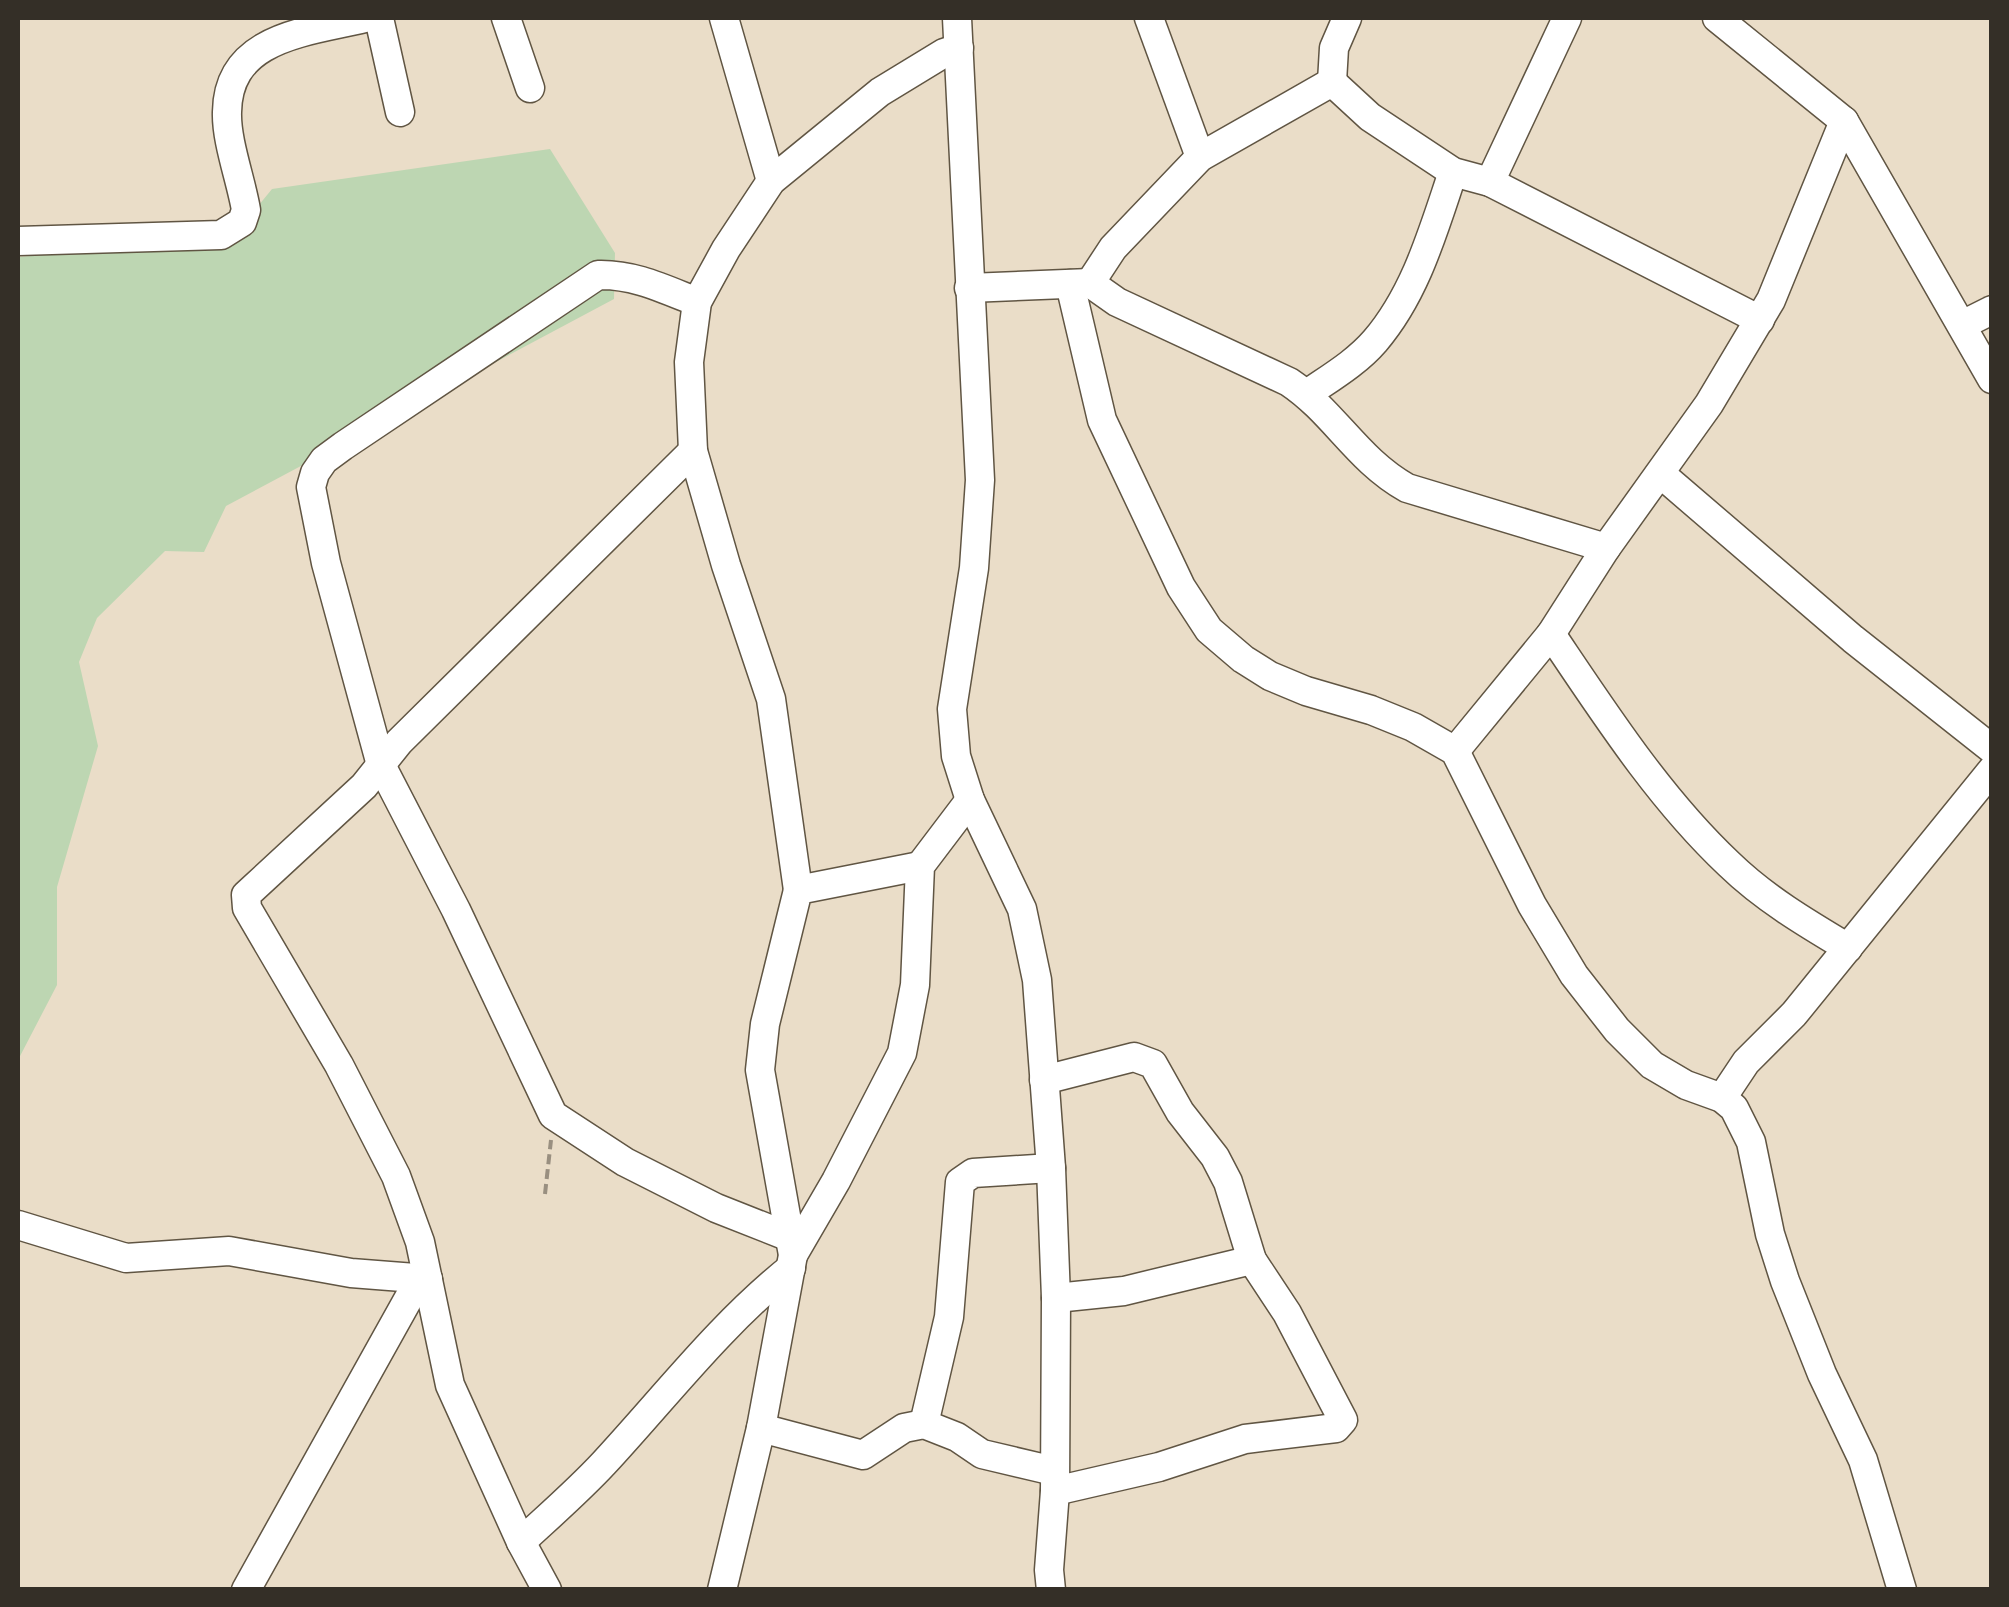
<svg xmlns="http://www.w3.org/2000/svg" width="2009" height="1607" font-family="Signika,sans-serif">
<rect width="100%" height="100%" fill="#eaddc8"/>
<!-- green -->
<path fill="#bdd6b2" d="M 550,149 L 615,253 L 614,299 L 226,506 L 204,552 L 165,551 L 97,618 L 79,662 L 98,746 L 57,887 L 57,985 L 18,1060 L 18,257 L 231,239 L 272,189 Z"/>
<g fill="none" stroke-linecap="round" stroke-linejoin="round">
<defs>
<g id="minor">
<path d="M 379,18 L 400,112"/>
<path d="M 506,18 L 530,88"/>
<path d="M 724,18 L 771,181"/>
<path d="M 957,18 L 980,480 L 974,568 L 952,709 L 956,756 L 970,800 L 1022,909 L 1037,980 L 1051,1168 L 1056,1298 L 1055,1491 L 1049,1570 L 1051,1590"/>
<path d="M 1149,18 L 1200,157"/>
<path d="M 1717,18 L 1844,121 L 1992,379"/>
<path d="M 1332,82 L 1370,117 L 1453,172 L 1490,182 L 1760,320"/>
<path d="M 1332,82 L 1334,48 L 1347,18"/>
<path d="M 1490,182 L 1567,18"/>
<path d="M 18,241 L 221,235 L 242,222 L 246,210 C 241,180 226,141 227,112 C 228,36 308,32 365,18"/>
<path d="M 1090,283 L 1113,248 L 1200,157 L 1332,82"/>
<path d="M 1070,284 L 1102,420 L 1181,587 L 1209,630 L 1243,659 L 1270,676 L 1306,691 L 1371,710 L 1413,727 L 1455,751 L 1532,905 L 1574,975 L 1617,1030 L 1652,1065 L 1686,1085 L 1722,1098 L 1734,1108 L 1751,1142 L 1770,1234 L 1785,1281 L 1822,1374 L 1863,1460 L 1902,1590"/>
<path d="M 969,288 L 1090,283 L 1117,302 L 1289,382 C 1334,412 1357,460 1407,488 L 1606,548"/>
<path d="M 697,302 C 664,289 634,274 598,275 L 343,446 L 324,460 L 315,473 L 311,487 L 326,563 L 381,765 L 456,910 L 553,1115 L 625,1162 L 716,1208 L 792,1238"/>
<path d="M 1962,325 L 1992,310"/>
<path d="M 1307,394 C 1330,378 1356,363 1375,341 C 1416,293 1433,231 1453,172"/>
<path d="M 1661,474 L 1853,639 L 1992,749"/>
<path d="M 1551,634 C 1605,714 1659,798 1729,864 C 1764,898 1806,923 1848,948"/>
<path d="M 1455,751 L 1551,634 L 1606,548 L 1709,404 L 1771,300 L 1844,121"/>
<path d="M 798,890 L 771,699 L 726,565 L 693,451 L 689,362 L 697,302 L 726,249 L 771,181 L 880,92 L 944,53 L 959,48"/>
<path d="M 1044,1080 L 1134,1057 L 1153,1064 L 1180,1112 L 1215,1157 L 1228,1182 L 1252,1260 L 1287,1313 L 1343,1420 L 1336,1428 L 1245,1439 L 1159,1467 L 1055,1491"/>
<path d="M 1722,1098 L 1746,1062 L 1794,1014 L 1992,770"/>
<path d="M 18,1225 L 126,1258 L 229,1251 L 351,1273 L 428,1279"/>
<path d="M 793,1255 L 836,1181 L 902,1053 L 915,985 L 920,866 L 970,800"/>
<path d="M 1056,1298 L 1124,1291 L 1252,1260"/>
<path d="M 924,1424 L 949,1317 L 960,1182 L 973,1173 L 1051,1168"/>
<path d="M 761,1428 L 863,1455 L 904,1428 L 924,1424 L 957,1437 L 982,1454 L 1054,1471"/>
<path d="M 521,1542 C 549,1516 578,1491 604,1463 C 666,1396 720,1325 791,1268"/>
<path d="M 246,1590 L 420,1278"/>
<path d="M 547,1590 L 521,1542 L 450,1385 L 420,1242 L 396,1176 L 339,1065 L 247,908 L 246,895 L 364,786 L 399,742 L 693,451"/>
<path d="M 722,1590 L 761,1428 L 793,1255 L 760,1070 L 765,1024 L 798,890 L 920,866"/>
</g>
</defs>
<!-- minor casing -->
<use href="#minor" stroke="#605543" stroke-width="31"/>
<!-- path -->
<path stroke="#998f80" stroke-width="4" stroke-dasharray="10 5" stroke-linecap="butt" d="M 545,1194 L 551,1140"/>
<!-- minor -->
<use href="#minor" stroke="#fff" stroke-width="28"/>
</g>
<!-- border -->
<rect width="2009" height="1607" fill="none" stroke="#342f27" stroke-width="40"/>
</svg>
